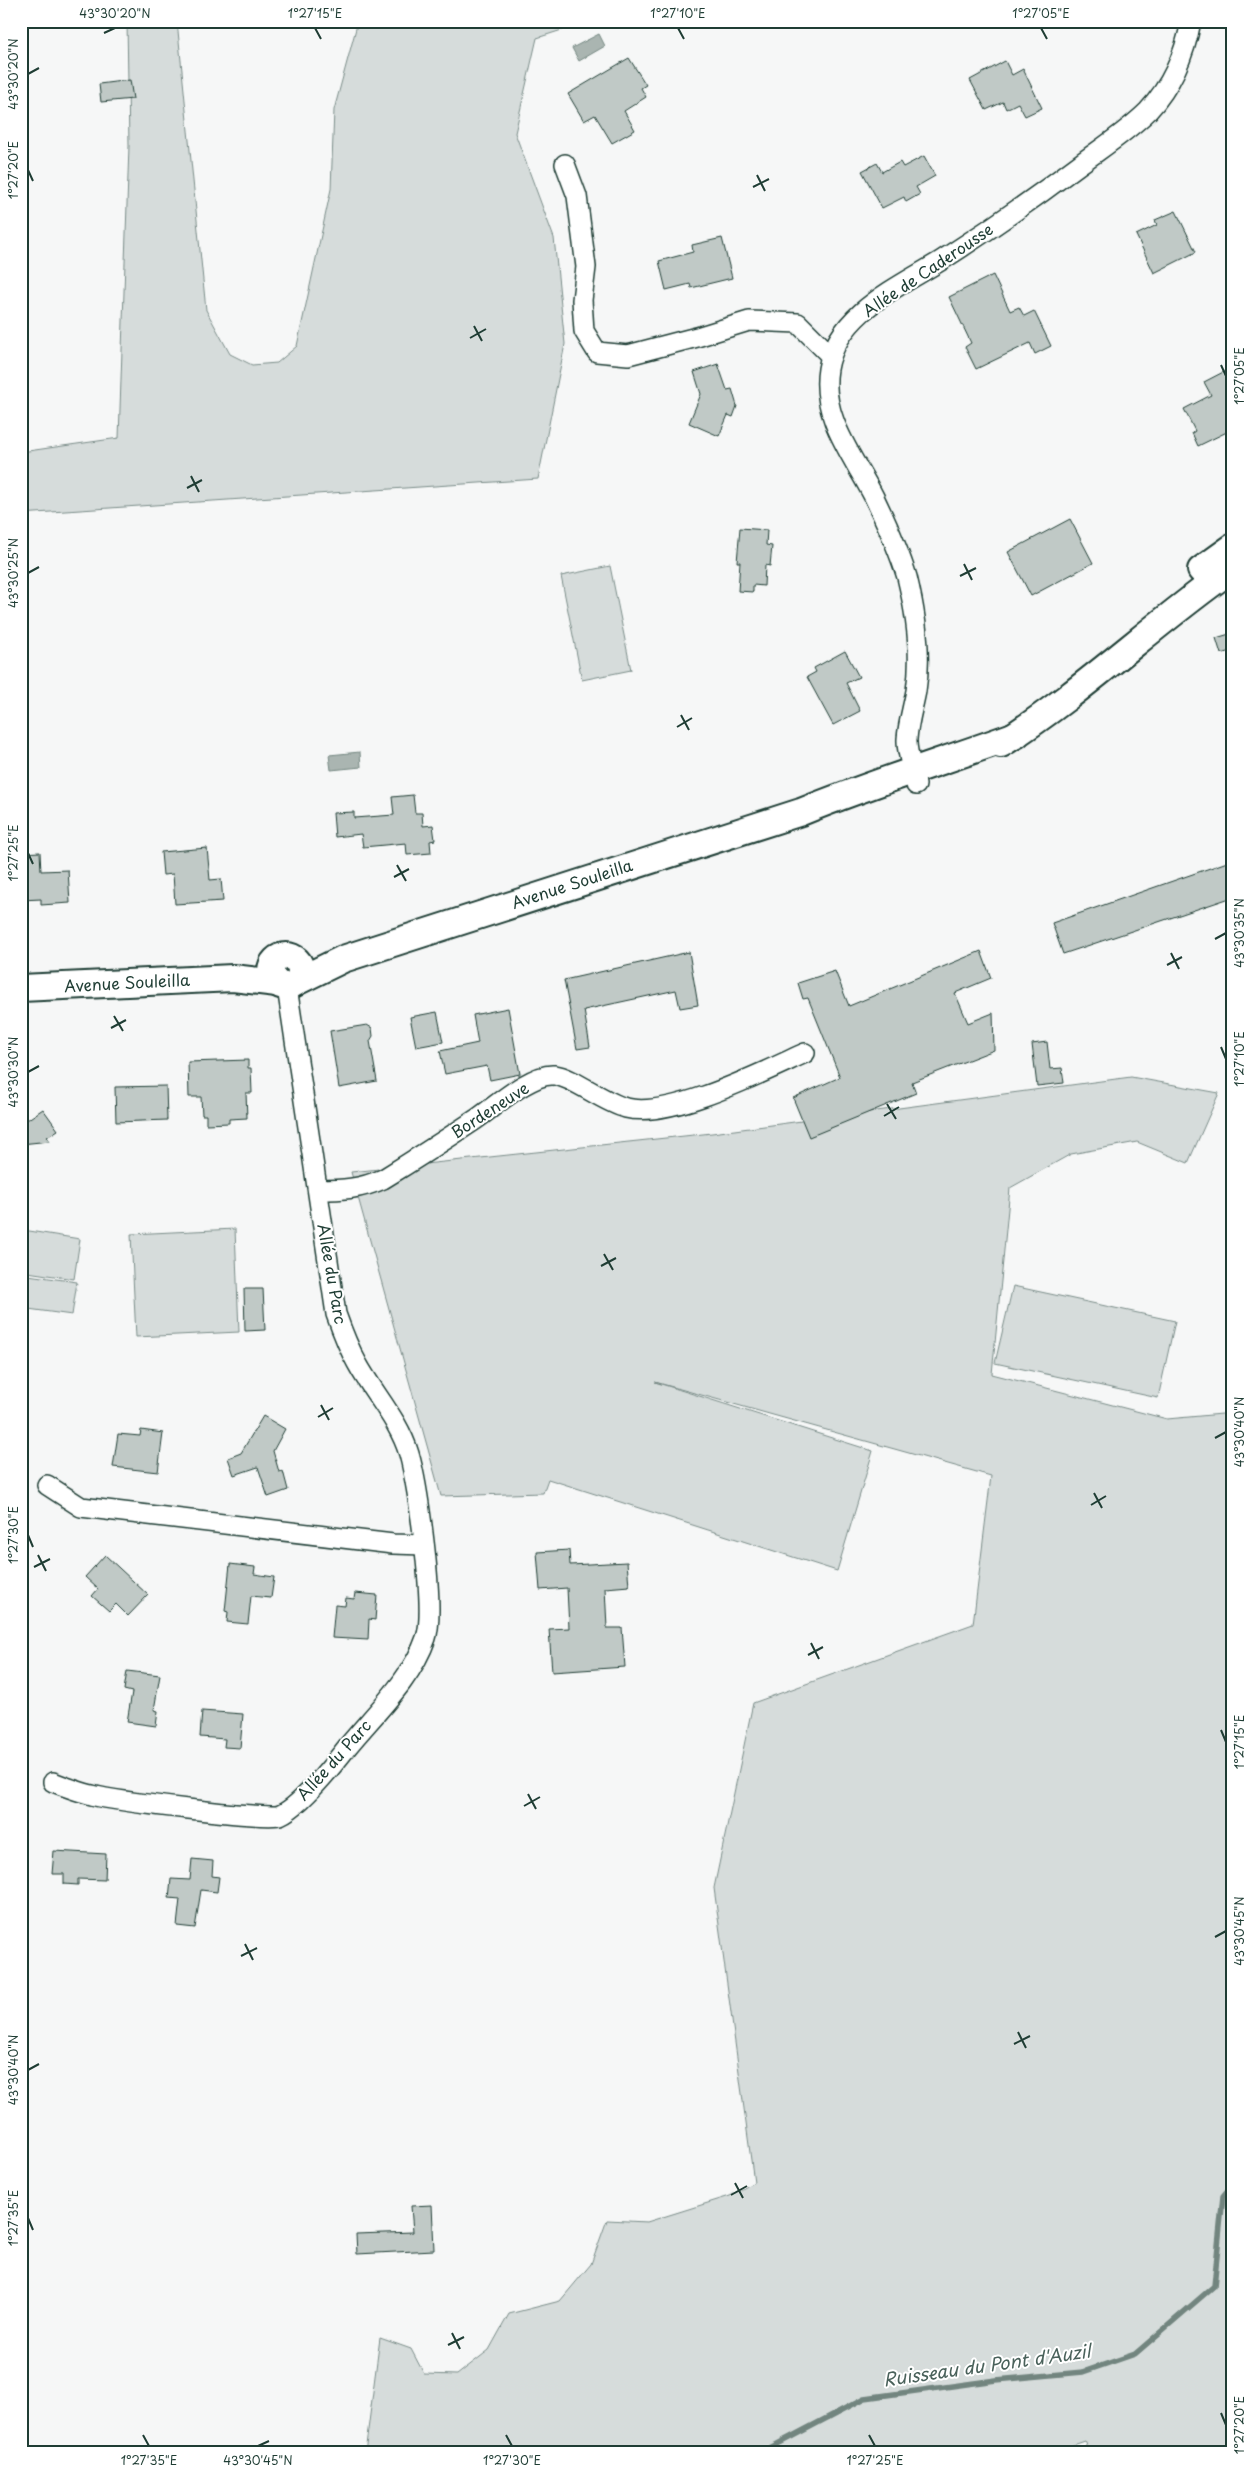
<svg xmlns="http://www.w3.org/2000/svg" width="1254" height="2474" font-family="'Playpen Sans',sans-serif">
<rect width="100%" height="100%" fill="#f6f7f7"/>
<filter id="ink" filterUnits="userSpaceOnUse"><feTurbulence type="fractalNoise" baseFrequency=".02" numOctaves="2"/><feDisplacementMap in="SourceGraphic" scale="10" xChannelSelector="R" yChannelSelector="G"/><feConvolveMatrix kernelMatrix="1 2 1 2 8 2 1 2 1" color-interpolation-filters="sRGB"/></filter>
<g filter="url(#ink)">
<!-- green -->
<g fill="#d6dcdb" stroke="#7a8c88">
<path d="M 127,21 L 177,21 L 206,310 L 230,354 L 252,365 L 277,363 L 297,346 L 331,189 L 334,110 L 358,21 L 590,21 L 537,38 L 515,133 L 554,238 L 565,344 L 538,479 L 21,514 L 21,452 L 119,438 L 129,146 Z"/>
<path d="M 610,566 L 631,670 L 582,680 L 561,576 Z"/>
<path d="M 1131,1077 L 1219,1093 L 1188,1163 L 1137,1142 L 1071,1154 L 1010,1188 L 992,1374 L 1167,1419 L 1233,1413 L 1233,2446 L 1223,2453 L 1090,2453 L 1085,2441 L 1050,2453 L 365,2453 L 380,2338 L 411,2349 L 424,2374 L 457,2375 L 489,2350 L 509,2314 L 560,2301 L 591,2264 L 607,2220 L 647,2222 L 730,2196 L 754,2182 L 714,1888 L 753,1703 L 973,1624 L 991,1476 L 655,1382 L 873,1451 L 837,1571 L 548,1479 L 543,1493 L 441,1496 L 351,1172 L 712,1133 Z"/>
<path d="M 235,1229 L 239,1332 L 136,1337 L 131,1234 Z"/>
<path d="M 23,1230 L 80,1239 L 74,1279 L 21,1271 Z"/>
<path d="M 21,1274 L 77,1282 L 72,1315 L 21,1308 Z"/>
<path d="M 1013,1286 L 1175,1321 L 1158,1398 L 995,1363 Z"/>
</g>
<!-- water -->
<g fill="#aab5b1" stroke="#72857f">
<path d="M 599,34 L 605,46 L 579,61 L 572,48 Z"/>
<path d="M 360,752 L 361,767 L 331,770 L 329,755 Z"/>
</g>
<g fill="none" stroke-linecap="round" stroke-linejoin="round">
<!-- stream -->
<path stroke="#72857f" stroke-width="5.5" d="M 765,2453 L 768,2449 L 865,2398 L 996,2380 L 1083,2372 L 1135,2354 L 1214,2286 L 1223,2196 L 1233,2184"/>
</g>
<!-- building -->
<g fill="#c0c9c6" stroke="#1f3d34">
<path d="M 629,58 L 646,85 L 641,88 L 646,97 L 624,111 L 635,130 L 612,143 L 595,115 L 584,121 L 568,94 Z"/>
<path d="M 1005,61 L 1012,75 L 1023,69 L 1042,108 L 1025,116 L 1018,103 L 1006,109 L 1003,102 L 986,110 L 970,80 Z"/>
<path d="M 130,80 L 133,99 L 101,102 L 99,84 Z"/>
<path d="M 924,156 L 935,176 L 916,187 L 920,194 L 906,202 L 904,197 L 882,208 L 862,171 L 877,163 L 882,172 L 900,162 L 903,167 Z"/>
<path d="M 1176,211 L 1196,252 L 1154,273 L 1136,235 L 1157,225 L 1155,220 Z"/>
<path d="M 722,238 L 732,278 L 691,288 L 690,284 L 666,290 L 659,261 L 693,252 L 692,245 Z"/>
<path d="M 993,275 L 1010,311 L 1019,307 L 1024,316 L 1034,311 L 1051,346 L 1035,354 L 1030,343 L 976,369 L 965,347 L 971,343 L 949,297 Z"/>
<path d="M 718,364 L 727,390 L 732,389 L 737,406 L 733,417 L 728,415 L 719,436 L 689,423 L 701,394 L 694,372 Z"/>
<path d="M 1233,367 L 1233,429 L 1198,446 L 1192,433 L 1195,431 L 1184,409 L 1211,395 L 1204,382 Z"/>
<path d="M 1070,519 L 1093,563 L 1031,596 L 1008,552 Z"/>
<path d="M 740,528 L 767,530 L 766,545 L 772,546 L 770,566 L 765,565 L 764,586 L 753,585 L 753,592 L 738,591 L 740,562 L 737,562 Z"/>
<path d="M 1233,633 L 1233,650 L 1221,654 L 1216,638 Z"/>
<path d="M 845,651 L 859,677 L 846,683 L 860,711 L 833,725 L 807,677 L 816,672 L 814,668 Z"/>
<path d="M 413,795 L 415,813 L 422,813 L 423,826 L 433,825 L 435,840 L 430,841 L 431,853 L 407,855 L 406,843 L 363,847 L 361,834 L 335,837 L 333,813 L 354,812 L 354,818 L 394,815 L 392,797 Z"/>
<path d="M 207,848 L 210,880 L 221,879 L 223,901 L 175,904 L 173,874 L 163,875 L 161,852 Z"/>
<path d="M 40,852 L 41,871 L 68,870 L 70,903 L 41,905 L 41,899 L 21,900 L 21,853 Z"/>
<path d="M 1233,860 L 1233,897 L 1063,954 L 1052,923 Z"/>
<path d="M 981,951 L 991,978 L 955,993 L 968,1023 L 993,1013 L 994,1050 L 912,1082 L 916,1093 L 809,1137 L 793,1098 L 840,1077 L 808,998 L 803,999 L 798,983 L 835,971 L 849,1006 Z"/>
<path d="M 689,952 L 698,1005 L 680,1008 L 676,990 L 584,1010 L 590,1047 L 577,1049 L 564,980 Z"/>
<path d="M 508,1008 L 520,1074 L 490,1080 L 487,1066 L 445,1074 L 440,1051 L 478,1043 L 473,1015 Z"/>
<path d="M 437,1012 L 443,1042 L 416,1047 L 410,1017 Z"/>
<path d="M 367,1025 L 372,1028 L 373,1036 L 370,1041 L 377,1081 L 339,1088 L 330,1031 Z"/>
<path d="M 1047,1042 L 1050,1069 L 1062,1068 L 1064,1083 L 1037,1086 L 1032,1044 Z"/>
<path d="M 248,1060 L 248,1068 L 251,1068 L 252,1093 L 246,1093 L 247,1118 L 229,1119 L 229,1123 L 206,1124 L 206,1115 L 202,1115 L 201,1097 L 189,1097 L 188,1062 Z"/>
<path d="M 166,1086 L 167,1120 L 116,1122 L 115,1087 Z"/>
<path d="M 43,1109 L 58,1130 L 47,1137 L 50,1141 L 21,1144 L 21,1124 Z"/>
<path d="M 244,1289 L 263,1289 L 265,1330 L 245,1331 Z"/>
<path d="M 263,1416 L 285,1429 L 273,1451 L 279,1472 L 283,1471 L 288,1490 L 268,1497 L 258,1467 L 234,1475 L 228,1458 L 241,1453 Z"/>
<path d="M 141,1430 L 163,1433 L 158,1472 L 113,1467 L 118,1434 L 140,1436 Z"/>
<path d="M 569,1550 L 570,1565 L 627,1562 L 629,1586 L 605,1588 L 607,1628 L 622,1628 L 625,1667 L 552,1672 L 549,1629 L 569,1628 L 567,1588 L 540,1590 L 537,1552 Z"/>
<path d="M 105,1555 L 148,1595 L 128,1616 L 116,1604 L 109,1611 L 92,1596 L 98,1589 L 85,1577 Z"/>
<path d="M 230,1564 L 255,1567 L 254,1574 L 274,1577 L 271,1598 L 251,1596 L 248,1624 L 227,1622 L 228,1612 L 225,1611 Z"/>
<path d="M 355,1593 L 377,1595 L 375,1620 L 369,1619 L 368,1640 L 332,1638 L 335,1605 L 345,1606 L 346,1598 L 354,1599 Z"/>
<path d="M 127,1671 L 160,1675 L 154,1710 L 158,1711 L 156,1726 L 127,1722 L 132,1692 L 124,1690 Z"/>
<path d="M 202,1711 L 243,1714 L 240,1748 L 224,1747 L 225,1739 L 200,1737 Z"/>
<path d="M 54,1851 L 106,1854 L 105,1880 L 78,1879 L 78,1885 L 64,1884 L 64,1874 L 52,1874 Z"/>
<path d="M 192,1859 L 213,1861 L 212,1876 L 219,1877 L 217,1892 L 201,1890 L 195,1928 L 177,1926 L 180,1899 L 169,1898 L 171,1879 L 190,1880 Z"/>
<path d="M 432,2205 L 434,2250 L 357,2254 L 356,2234 L 413,2232 L 411,2206 Z"/>
</g>
<g fill="none" stroke-linecap="round" stroke-linejoin="round">
<defs>
<g id="street">
<path d="M 565,164 L 577,196 L 586,267 L 582,300 L 584,331 L 597,352 L 628,355 L 697,337 L 749,321 L 798,323 L 831,356"/>
<path d="M 916,785 C 914,770 906,754 907,739 C 908,723 913,707 916,691 C 922,654 916,614 907,577 C 899,551 886,522 874,497 C 854,457 820,417 828,369 C 837,313 899,287 942,260 C 989,230 1035,198 1080,164 C 1103,147 1128,131 1148,111 C 1171,86 1185,54 1191,21"/>
<path d="M 318,1190 C 342,1190 361,1189 383,1179 C 414,1160 445,1140 475,1120 C 493,1108 531,1073 554,1075 C 574,1077 602,1102 626,1108 C 670,1119 763,1072 805,1053"/>
<path d="M 47,1485 L 81,1507 L 393,1544 L 424,1545"/>
<path d="M 53,1782 C 66,1787 79,1792 92,1795 C 113,1801 267,1820 280,1815 C 301,1806 334,1764 348,1746 C 375,1713 412,1679 426,1638 C 436,1610 418,1485 409,1454 C 399,1420 373,1393 357,1363 C 348,1347 342,1331 336,1314 L 287,987"/>
</g>
<g id="secondary">
<path d="M 1201,570 L 1233,547"/>
<path d="M 1001,744 C 1083,692 1153,624 1233,568"/>
<circle cx="286" cy="971" r="15"/>
<path d="M 298,981 L 343,959 L 801,812 C 872,783 944,761 1016,735"/>
<path d="M 21,988 L 233,978 L 277,983"/>
</g>
</defs>
<!-- street casing -->
<use href="#street" stroke="#1f3d34" stroke-width="22"/>
<!-- secondary casing -->
<use href="#secondary" stroke="#1f3d34" stroke-width="30"/>
<!-- street -->
<use href="#street" stroke="#fff" stroke-width="19"/>
<!-- secondary -->
<use href="#secondary" stroke="#fff" stroke-width="26"/>
</g>
</g>
<!-- ticks -->
<path fill="none" stroke="#1f3d34" stroke-width="2" d="M 315,28 L 321,39M 678,28 L 684,39M 1041,28 L 1047,39M 104,33 L 115,28M 28,74 L 39,68M 28,170 L 33,181M 757,175 L 765,191M 753,187 L 769,179M 474,326 L 482,341M 470,338 L 486,329M 1221,365 L 1226,376M 191,476 L 199,492M 187,488 L 202,480M 964,564 L 972,580M 28,573 L 39,567M 960,576 L 976,568M 681,715 L 689,730M 677,727 L 692,718M 28,853 L 33,864M 397,865 L 406,881M 394,877 L 409,869M 1215,939 L 1226,933M 1171,953 L 1179,969M 1167,965 L 1182,957M 114,1016 L 123,1031M 111,1028 L 126,1020M 1221,1047 L 1226,1059M 28,1072 L 39,1066M 887,1104 L 896,1119M 884,1116 L 899,1107M 604,1254 L 613,1270M 601,1266 L 616,1258M 321,1405 L 329,1420M 318,1417 L 333,1408M 1215,1438 L 1226,1432M 1094,1493 L 1102,1508M 1091,1505 L 1106,1496M 28,1535 L 33,1547M 38,1555 L 46,1571M 34,1567 L 50,1559M 811,1643 L 819,1659M 808,1655 L 823,1647M 1221,1730 L 1226,1742M 528,1794 L 536,1809M 524,1806 L 540,1797M 1215,1937 L 1226,1931M 245,1944 L 253,1960M 241,1956 L 257,1948M 1018,2032 L 1026,2048M 1014,2044 L 1030,2036M 28,2070 L 39,2064M 735,2183 L 743,2198M 731,2195 L 747,2186M 28,2218 L 33,2230M 452,2333 L 460,2349M 448,2345 L 464,2337M 1221,2413 L 1226,2425M 143,2435 L 149,2446M 506,2435 L 512,2446M 869,2435 L 875,2446M 258,2446 L 269,2441"/>
<g text-anchor="middle" stroke-width="4" stroke-linejoin="round" paint-order="stroke">
<!-- street labels -->
<g font-size="16" fill="#1f3d34" stroke="#fff">
<text transform="translate(928 270) rotate(-34)" y="6">Allée de Caderousse</text>
<text transform="translate(572 884) rotate(-18)" y="6">Avenue Souleilla</text>
<text transform="translate(127 983) rotate(-3)" y="6">Avenue Souleilla</text>
<text transform="translate(490 1110) rotate(-33)" y="6">Bordeneuve</text>
<text transform="translate(332 1274) rotate(80)" y="6">Allée du Parc</text>
<text transform="translate(334 1760) rotate(-48)" y="6">Allée du Parc</text>
</g>
<!-- water labels -->
<g font-size="18" font-style="italic" fill="#49615a" stroke="#fff">
<text transform="translate(987 2366) rotate(-8)" y="6">Ruisseau du Pont d'Auzil</text>
</g>
</g>
<!-- margin -->
<rect width="1254" height="2474" fill="none" stroke="#fff" stroke-width="55"/>
<rect x="28" y="28" width="1198" height="2418" fill="none" stroke="#1f3d34" stroke-width="2"/>
<g font-size="12" text-anchor="middle" fill="#1f3d34">
<text x="115" y="18">43°30'20"N</text>
<text x="315" y="18">1°27'15"E</text>
<text x="678" y="18">1°27'10"E</text>
<text x="1041" y="18">1°27'05"E</text>
<text transform="translate(14 74) rotate(-90)" y="4">43°30'20"N</text>
<text transform="translate(14 170) rotate(-90)" y="4">1°27'20"E</text>
<text transform="translate(1240 376) rotate(-90)" y="4">1°27'05"E</text>
<text transform="translate(14 573) rotate(-90)" y="4">43°30'25"N</text>
<text transform="translate(14 853) rotate(-90)" y="4">1°27'25"E</text>
<text transform="translate(1240 933) rotate(-90)" y="4">43°30'35"N</text>
<text transform="translate(1240 1059) rotate(-90)" y="4">1°27'10"E</text>
<text transform="translate(14 1072) rotate(-90)" y="4">43°30'30"N</text>
<text transform="translate(1240 1432) rotate(-90)" y="4">43°30'40"N</text>
<text transform="translate(14 1535) rotate(-90)" y="4">1°27'30"E</text>
<text transform="translate(1240 1742) rotate(-90)" y="4">1°27'15"E</text>
<text transform="translate(1240 1931) rotate(-90)" y="4">43°30'45"N</text>
<text transform="translate(14 2070) rotate(-90)" y="4">43°30'40"N</text>
<text transform="translate(14 2218) rotate(-90)" y="4">1°27'35"E</text>
<text transform="translate(1240 2425) rotate(-90)" y="4">1°27'20"E</text>
<text x="149" y="2465">1°27'35"E</text>
<text x="258" y="2465">43°30'45"N</text>
<text x="512" y="2465">1°27'30"E</text>
<text x="875" y="2465">1°27'25"E</text>
</g>
</svg>
